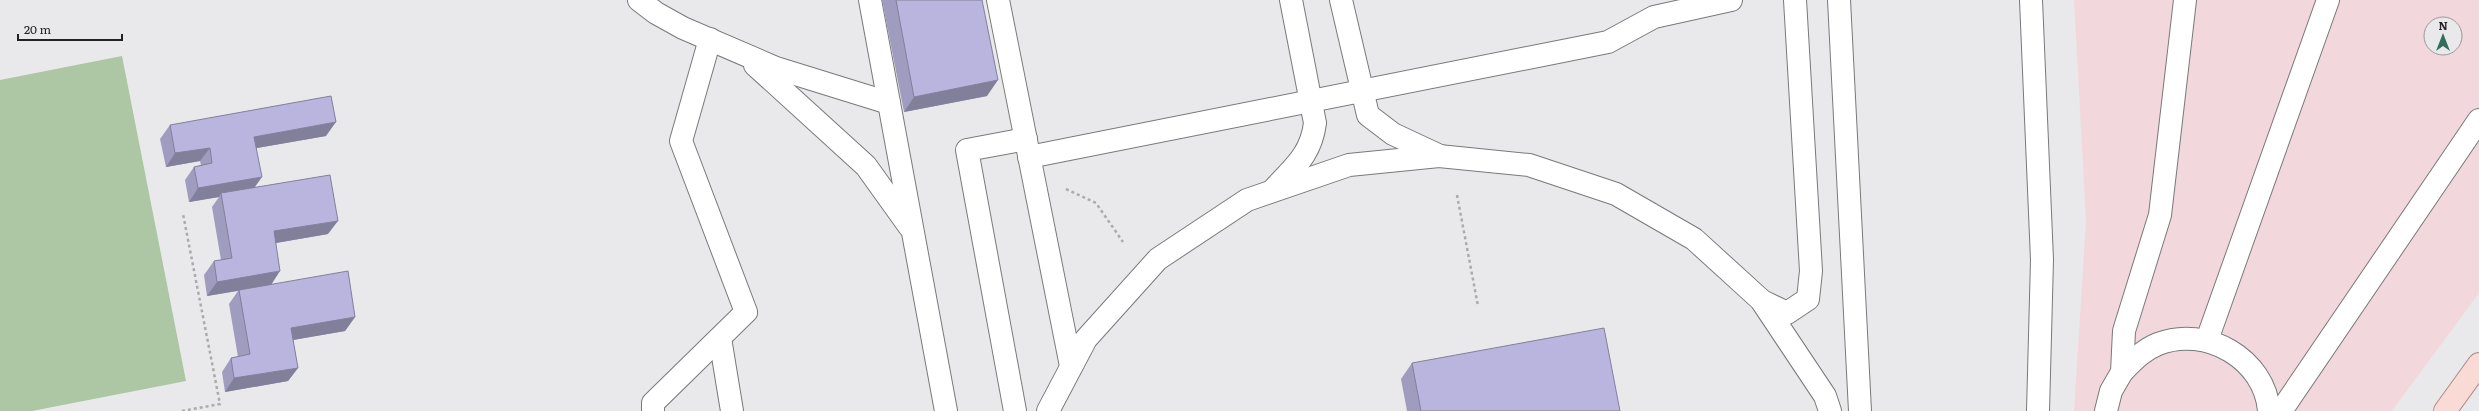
<svg xmlns="http://www.w3.org/2000/svg" width="2479" height="411" font-family="Literata,serif">
<rect width="100%" height="100%" fill="#e9e9eb"/>
<!-- commercial -->
<path fill="#f2d8dc" fill-rule="evenodd" d="M 2074,0 L 2479,0 L 2479,293 L 2392,411 L 2074,411 L 2086,221 ZM 2431,24 L 2455,24 L 2455,48 L 2431,48 Z"/>
<!-- green -->
<path fill="#adc6a4" d="M 122,56 L 186,381 L 32,411 L 0,411 L 0,80 Z"/>
<g fill="none" stroke-linecap="round" stroke-linejoin="round">
<defs>
<g id="minor">
<path d="M 639,0 L 656,13 L 683,28 L 776,68 L 889,103"/>
<path d="M 870,0 L 946,411"/>
<path d="M 998,0 L 1071,366"/>
<path d="M 1341,0 L 1368,115 L 1393,134 L 1438,155"/>
<path d="M 1839,0 L 1860,411"/>
<path d="M 2031,0 L 2042,260 L 2038,411"/>
<path d="M 755,65 L 866,166 L 909,226"/>
<path d="M 1029,157 L 1608,42 L 1654,17 L 1731,0"/>
<path d="M 1273,190 C 1294,167 1311,155 1315,123 L 1291,0"/>
<path d="M 1762,301 L 1787,313 L 1808,299 L 1811,271 L 1795,0"/>
<path d="M 720,338 L 732,411"/>
<path d="M 2207,340 L 2328,0"/>
<path d="M 2122,372 C 2133,361 2143,350 2158,344 C 2206,325 2265,359 2269,411"/>
<path d="M 653,411 L 653,403 L 746,312 L 681,141 L 710,39"/>
<path d="M 1015,411 L 967,150 L 1026,139"/>
<path d="M 1048,411 L 1086,339 L 1158,259 L 1247,200 L 1349,165 L 1439,156 L 1529,165 L 1616,194 L 1694,239 L 1761,300 L 1825,396 L 1830,411"/>
<path d="M 2106,411 L 2111,391 L 2122,372 L 2124,331 L 2160,215 L 2185,0"/>
<path d="M 2281,411 L 2479,120"/>
</g>
<path id="major" d="M 2445,411 L 2479,364"/>
</defs>
<!-- minor casing -->
<use href="#minor" stroke="#79797b" stroke-width="24"/>
<!-- major casing -->
<use href="#major" stroke="#ac8a84" stroke-width="24"/>
<!-- path -->
<g stroke="#ababad" stroke-width="2.5" stroke-dasharray="3 3" stroke-linecap="butt">
<path d="M 1066,189 L 1096,203 L 1123,242"/>
<path d="M 1457,195 L 1478,306"/>
<path d="M 182,411 L 220,404 L 183,214"/>
</g>
<!-- minor -->
<use href="#minor" stroke="#fff" stroke-width="22"/>
<!-- major -->
<use href="#major" stroke="#fadad5" stroke-width="22"/>
</g>
<!-- wall -->
<g fill="#9f9cbf">
<path d="M 882,0 L 982,0 L 987,96 L 904,112 Z"/>
<path d="M 170,125 L 326,136 L 257,148 L 255,187 L 328,234 L 276,243 L 271,284 L 355,317 L 345,331 L 293,340 L 298,368 L 288,381 L 225,392 L 222,372 L 231,358 L 238,357 L 229,304 L 238,291 L 207,296 L 204,275 L 214,261 L 221,260 L 212,207 L 219,197 L 189,202 L 185,180 L 194,167 L 201,165 L 200,161 L 166,167 L 160,139 Z"/>
<path d="M 1412,363 L 1620,411 L 1407,411 L 1401,379 Z"/>
</g>
<!-- shaded-wall -->
<g fill="#827f9b">
<path d="M 998,80 L 987,96 L 904,112 L 914,97 Z"/>
<path d="M 336,122 L 326,136 L 245,150 L 254,137 Z"/>
<path d="M 210,148 L 200,161 L 166,167 L 175,153 Z"/>
<path d="M 262,177 L 252,191 L 221,193 L 219,197 L 189,202 L 198,188 Z"/>
<path d="M 338,221 L 328,234 L 264,245 L 274,231 Z"/>
<path d="M 280,271 L 271,285 L 207,296 L 217,282 Z"/>
<path d="M 355,317 L 345,331 L 281,342 L 291,328 Z"/>
<path d="M 298,368 L 288,381 L 225,392 L 234,378 Z"/>
</g>
<!-- building -->
<g fill="#b9b5de" stroke="#827f9b">
<path d="M 896,0 L 982,0 L 998,80 L 914,97 Z"/>
<path d="M 331,96 L 336,122 L 254,137 L 262,177 L 198,188 L 194,167 L 212,163 L 210,148 L 175,153 L 170,125 Z"/>
<path d="M 330,175 L 338,221 L 274,231 L 280,271 L 217,282 L 214,261 L 232,258 L 221,193 Z"/>
<path d="M 348,271 L 355,317 L 291,328 L 298,368 L 234,378 L 231,358 L 250,354 L 239,290 Z"/>
<path d="M 1604,328 L 1620,411 L 1421,411 L 1412,363 Z"/>
</g>
<!-- north arrow -->
<g transform="translate(2443 36)"><circle r="19" fill="#e9e9eb" stroke="#99999b"/>
<path d="M0-3L7 15L0 10L-7 15Z" fill="#316f5c"/>
<text y="-6" font-size="11" font-weight="bold" text-anchor="middle" fill="#222222">N</text>
</g>
<!-- scale -->
<path d="M18 34v6h104v-6" fill="none" stroke="#222222" stroke-width="2"/>
<text x="24" y="34" font-size="12" fill="#222222" stroke="#e9e9eb" stroke-width="3" paint-order="stroke">20 m</text>
</svg>
